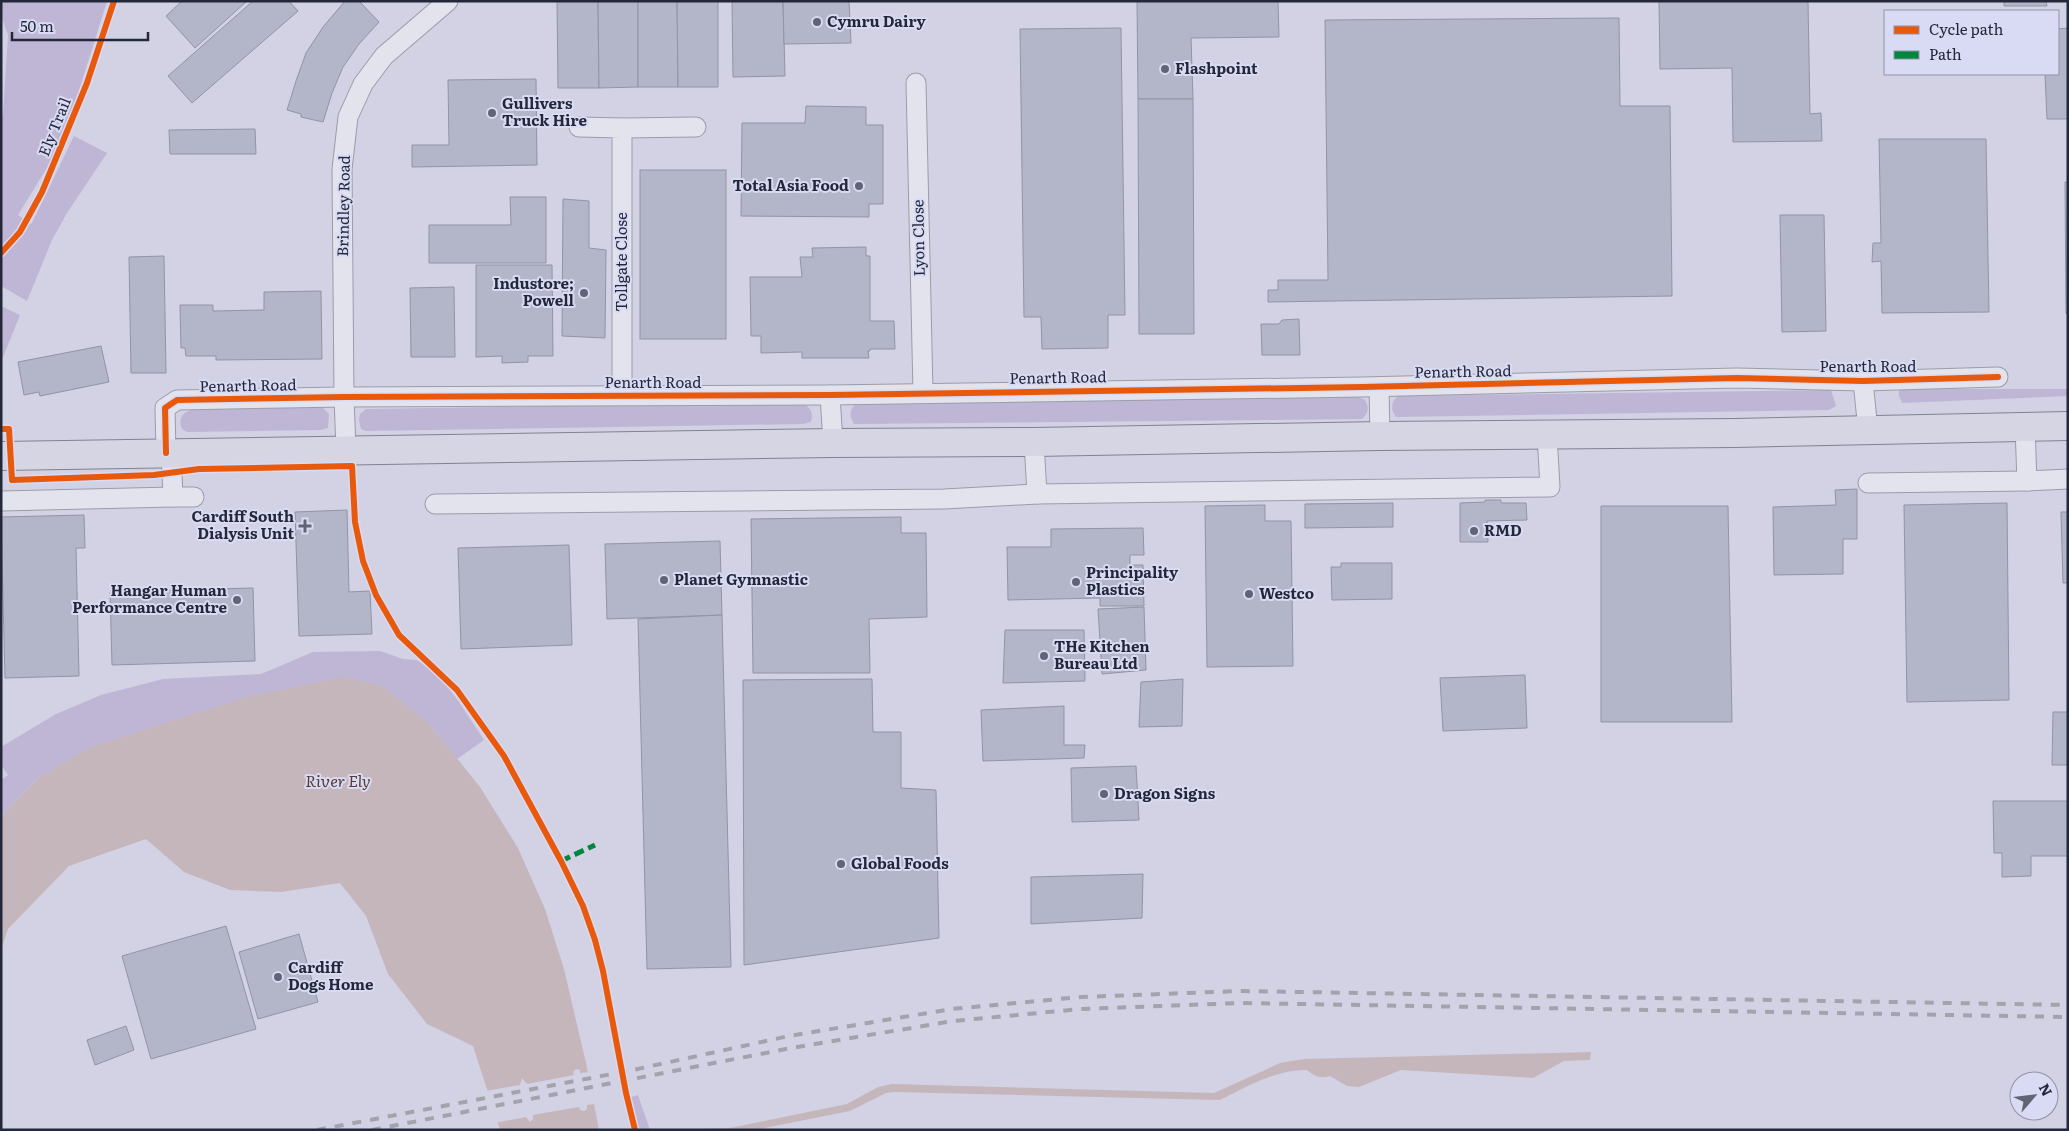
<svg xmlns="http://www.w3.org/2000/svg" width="2069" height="1131" font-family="Literata,serif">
<rect width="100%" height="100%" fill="#d2d2e4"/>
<!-- green -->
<g fill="#bfb6d5">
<path d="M 1,1 L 107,1 L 77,97 L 48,166 L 18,215 L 31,224 L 32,223 L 74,136 L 107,153 L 67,213 L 52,240 L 27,301 L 1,286 L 1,118 L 3,114 L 8,35 L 1,15 Z"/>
<path d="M 1,306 L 20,315 L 1,362 Z"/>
<path d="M 1904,389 L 2068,389 L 2068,396 L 1902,403 L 1899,396 L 1899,390 Z"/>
<path d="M 1831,390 L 1836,406 L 1829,410 L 1396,417 C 1390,409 1391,402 1398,396 Z"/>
<path d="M 1356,396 L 1365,400 C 1369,407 1369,413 1362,419 L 854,424 C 848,414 850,409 858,401 Z"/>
<path d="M 802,402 C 810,407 814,413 811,422 L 803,424 L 366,431 L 361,429 L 359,420 L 360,414 L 366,409 Z"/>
<path d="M 314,407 L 323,408 L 329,414 L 328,428 L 321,430 L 187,432 L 182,429 C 178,420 182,412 191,410 Z"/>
<path d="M 380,651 L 403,659 L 417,660 L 440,677 L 459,702 L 484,740 L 457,759 L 431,726 L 38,778 L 1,816 L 1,780 L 8,775 L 1,765 L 1,747 L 56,714 L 101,695 L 163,679 L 261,674 L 313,652 Z"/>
<path d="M 638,1095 L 650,1130 L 639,1130 L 631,1097 Z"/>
</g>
<!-- water -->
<g fill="#c5b6bc">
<path d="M 343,677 L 382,686 L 431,726 L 480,787 L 518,848 L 545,909 L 564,969 L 586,1063 L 599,1130 L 500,1130 L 473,1046 L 427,1024 L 388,974 L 366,916 L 340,883 L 281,892 L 230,890 L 184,872 L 146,839 L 69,866 L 8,929 L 1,950 L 1,816 L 38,778 L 91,747 L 243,698 Z"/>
<path d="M 1591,1052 L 1590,1060 L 1564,1061 L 1533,1078 L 1401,1070 L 1359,1087 L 1347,1086 L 1330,1076 C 1320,1079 1314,1076 1307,1070 C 1275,1070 1248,1086 1220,1100 L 894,1092 L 886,1093 L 850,1111 L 755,1130 L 672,1130 L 730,1128 L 847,1104 L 878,1087 L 892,1084 L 1214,1093 L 1280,1063 L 1304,1059 Z"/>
</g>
<!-- pier -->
<path fill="#d2d2e4" d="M 576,1069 L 580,1070 L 580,1073 L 590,1072 L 596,1104 L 587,1105 L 587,1109 L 584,1111 L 580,1110 L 579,1107 L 533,1115 L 533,1119 L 530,1122 L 526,1117 L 495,1123 L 485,1091 L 520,1085 L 522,1078 L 527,1084 L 574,1075 L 573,1072 Z"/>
<!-- building -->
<g fill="#b3b6c8" stroke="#9194a5">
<path d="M 182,1 L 247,1 L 195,48 L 166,16 Z"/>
<path d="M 253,1 L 289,1 L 298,11 L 192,103 L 168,76 Z"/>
<path d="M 345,1 L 359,1 L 379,22 L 359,44 L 343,67 L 332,93 L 323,122 L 301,117 L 301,114 L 287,110 L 296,81 L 306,53 L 323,27 Z"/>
<path d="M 557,1 L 598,1 L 599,88 L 558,88 Z"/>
<path d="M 598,1 L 638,1 L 638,87 L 599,88 Z"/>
<path d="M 638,1 L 677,1 L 678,87 L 638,87 Z"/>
<path d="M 677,1 L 718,1 L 718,87 L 678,87 Z"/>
<path d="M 732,1 L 783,1 L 785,76 L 733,77 Z"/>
<path d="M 783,1 L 849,1 L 851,43 L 784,44 Z"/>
<path d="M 1137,1 L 1278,1 L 1279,37 L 1191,38 L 1193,99 L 1138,99 Z"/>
<path d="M 1659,1 L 1808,1 L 1810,114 L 1821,113 L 1822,141 L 1733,142 L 1732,68 L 1660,69 Z"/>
<path d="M 2004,1 L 2046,1 L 2047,6 L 2004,6 Z"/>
<path d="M 1619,18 L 1620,106 L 1670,106 L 1672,296 L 1268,302 L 1268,290 L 1278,290 L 1278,280 L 1328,280 L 1325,20 Z"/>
<path d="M 1121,28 L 1125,315 L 1108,315 L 1108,348 L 1042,349 L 1041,317 L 1024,317 L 1020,29 Z"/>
<path d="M 2068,28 L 2068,119 L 2047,119 L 2045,74 L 2058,74 L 2058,29 Z"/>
<path d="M 536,79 L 537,165 L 412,167 L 412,145 L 449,145 L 448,80 Z"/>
<path d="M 1138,99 L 1193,99 L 1194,334 L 1139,334 Z"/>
<path d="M 806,106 L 866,107 L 866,125 L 883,125 L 883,204 L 869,204 L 869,217 L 741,216 L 742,123 L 805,123 Z"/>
<path d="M 255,129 L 256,154 L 170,154 L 169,130 Z"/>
<path d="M 1879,139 L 1986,139 L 1989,312 L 1882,313 L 1881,261 L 1872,262 L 1873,243 L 1881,243 Z"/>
<rect x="640" y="170" width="86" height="169"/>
<path d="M 2065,182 L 2068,182 L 2068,314 L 2066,314 Z"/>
<path d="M 510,197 L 546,197 L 546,263 L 429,263 L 429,225 L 511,225 Z"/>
<path d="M 563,199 L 589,201 L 589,248 L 606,250 L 605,338 L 562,336 Z"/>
<path d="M 1780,215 L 1824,215 L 1826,331 L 1782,332 Z"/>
<path d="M 866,247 L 866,256 L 870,256 L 870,321 L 894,321 L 895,349 L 870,349 L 870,351 L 868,351 L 869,358 L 802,358 L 802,352 L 761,353 L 761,336 L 751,336 L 750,277 L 802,277 L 800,257 L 813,257 L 812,248 Z"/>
<path d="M 164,256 L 166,373 L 131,373 L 129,257 Z"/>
<path d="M 476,265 L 552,265 L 553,356 L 528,356 L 528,362 L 502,363 L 502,356 L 476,357 Z"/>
<path d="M 454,287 L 455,357 L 411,357 L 410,288 Z"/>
<path d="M 321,291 L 322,359 L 216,360 L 216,356 L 186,356 L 185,348 L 181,348 L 180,305 L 213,305 L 213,311 L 264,310 L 264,292 Z"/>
<path d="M 1299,319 L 1300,355 L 1262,355 L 1261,324 L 1279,324 L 1282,320 Z"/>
<path d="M 101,346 L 109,382 L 40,396 L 39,392 L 24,395 L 18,362 Z"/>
<path d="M 1857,489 L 1857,539 L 1843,539 L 1843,574 L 1774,575 L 1773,507 L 1836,505 L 1835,490 Z"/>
<path d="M 1485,500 L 1501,500 L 1501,503 L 1526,503 L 1527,520 L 1487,521 L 1488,542 L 1460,542 L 1460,503 L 1485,502 Z"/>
<path d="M 1393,503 L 1393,527 L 1305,528 L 1305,504 Z"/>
<path d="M 2007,503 L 2009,700 L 1907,702 L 1904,505 Z"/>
<path d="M 1265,505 L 1265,521 L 1291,521 L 1293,666 L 1207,667 L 1205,506 Z"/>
<path d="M 1601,506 L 1728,506 L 1732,722 L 1601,722 Z"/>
<path d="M 347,510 L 349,592 L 370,591 L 372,634 L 299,636 L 295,512 Z"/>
<path d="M 2061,512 L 2068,512 L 2068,583 L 2063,583 Z"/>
<path d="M 84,515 L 85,548 L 76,548 L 79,676 L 5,678 L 1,517 Z"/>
<path d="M 901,517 L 901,533 L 926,533 L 927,617 L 869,619 L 870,673 L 753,673 L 751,519 Z"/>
<path d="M 1143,528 L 1144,555 L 1130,555 L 1130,565 L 1143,565 L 1144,606 L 1100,606 L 1100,598 L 1008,600 L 1007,547 L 1051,547 L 1051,529 Z"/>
<path d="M 720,541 L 722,615 L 607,619 L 605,544 Z"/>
<path d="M 569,545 L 572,645 L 461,649 L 458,548 Z"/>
<path d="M 1341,563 L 1392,563 L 1392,599 L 1332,600 L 1331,567 L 1341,567 Z"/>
<path d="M 253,588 L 255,661 L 112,665 L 110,592 Z"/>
<path d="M 1144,607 L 1146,670 L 1102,674 L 1098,609 Z"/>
<path d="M 722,615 L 731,967 L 647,969 L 638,619 Z"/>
<path d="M 1005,630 L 1084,630 L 1085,681 L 1003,683 Z"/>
<path d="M 1525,675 L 1527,728 L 1443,731 L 1440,678 Z"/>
<path d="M 872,679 L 873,732 L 901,732 L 901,788 L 936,790 L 939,938 L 744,965 L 743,680 Z"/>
<path d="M 1183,679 L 1182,726 L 1139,727 L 1141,682 Z"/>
<path d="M 1064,706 L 1064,745 L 1085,745 L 1084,758 L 983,761 L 981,710 Z"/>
<path d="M 2053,712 L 2068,712 L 2068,765 L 2052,765 Z"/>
<path d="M 1136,766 L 1139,820 L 1072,822 L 1071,768 Z"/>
<path d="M 1993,801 L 2068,801 L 2068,856 L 2031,856 L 2031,876 L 2002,877 L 2002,853 L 1994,853 Z"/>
<path d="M 1143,874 L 1142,918 L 1031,924 L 1031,877 Z"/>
<path d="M 226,926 L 256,1029 L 151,1059 L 122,956 Z"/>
<path d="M 299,934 L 318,1002 L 258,1019 L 239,952 Z"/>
<path d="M 126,1026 L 134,1050 L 95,1065 L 87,1040 Z"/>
</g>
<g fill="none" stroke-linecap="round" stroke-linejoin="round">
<defs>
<g id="minor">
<path d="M 916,83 L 923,392"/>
<path d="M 579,127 L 622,128 L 622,395"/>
<path d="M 622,128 L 696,127"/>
<path d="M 1863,381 L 1868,430"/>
<path d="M 1379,387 L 1380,436"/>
<path d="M 830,395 L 833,443"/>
<path d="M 2025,427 L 2027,481 L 2068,479"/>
<path d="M 1034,442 L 1037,494"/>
<path d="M 346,450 L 344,397 L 342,169 L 348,117 L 363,84 L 384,56 L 448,1"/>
<path d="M 166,453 L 165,408 L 177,400 L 344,397 L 830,395 L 1362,387 L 1737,378 L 1863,381 L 1998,377"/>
<path d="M 1868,483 L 2027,481"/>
<path d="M 173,497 L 194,497"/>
<path d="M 1,501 L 173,497 L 171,452"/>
<path d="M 435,504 L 944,499 L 1037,494 L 1550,487 L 1547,435"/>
</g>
<path id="primary" d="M 1,456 L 833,443 L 1034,442 L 1380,436 L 1735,433 L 2068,426"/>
</defs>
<!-- minor casing -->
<use href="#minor" stroke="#9a9caa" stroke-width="21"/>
<!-- primary casing -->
<use href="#primary" stroke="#81828f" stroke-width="30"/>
<!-- minor -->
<use href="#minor" stroke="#e2e3ed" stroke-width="19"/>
<!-- primary -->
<use href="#primary" stroke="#d5d5e4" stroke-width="28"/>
<!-- rail -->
<g stroke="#a2a3ad" stroke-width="4" stroke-dasharray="9 9" stroke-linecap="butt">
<path d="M 317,1130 L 633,1070 L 789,1036 L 952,1009 L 1081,997 L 1241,991 L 2068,1005"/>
<path d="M 372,1130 L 791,1048 L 953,1021 L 1081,1009 L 1241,1003 L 2068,1017"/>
</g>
<!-- quiet -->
<path stroke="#00873e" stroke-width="5" stroke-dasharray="10 5" stroke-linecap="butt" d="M 561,861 L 595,845"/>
<defs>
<g id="cycleway">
<path d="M 1,253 L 20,232 L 42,192 L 87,83 L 114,1"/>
<path d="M 1,429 L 9,429 L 12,480 L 154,475 L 199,469 L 352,466 L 355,522 L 363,561 L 376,595 L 399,635 L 457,690 L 504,756 L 561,861 L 583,906 L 595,940 L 603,971 L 626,1093 L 635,1130"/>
<path d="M 166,453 L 165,408 L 177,400 L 344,397 L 830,395 L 1362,387 L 1737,378 L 1863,381 L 1998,377"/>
</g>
</defs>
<!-- cycleway casing -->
<use href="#cycleway" stroke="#d9daf3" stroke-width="9"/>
<!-- cycleway -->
<use href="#cycleway" stroke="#e8590c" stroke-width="6"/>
</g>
<!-- markers -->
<g fill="#606475" stroke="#d9daf3" stroke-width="2">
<circle cx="817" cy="22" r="5"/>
<circle cx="1165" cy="69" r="5"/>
<circle cx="492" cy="113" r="5"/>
<circle cx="859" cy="186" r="5"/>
<circle cx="584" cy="293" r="5"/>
<path d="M302.5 518.5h5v5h5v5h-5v5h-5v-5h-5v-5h5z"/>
<circle cx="1474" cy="531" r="5"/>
<circle cx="664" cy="580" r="5"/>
<circle cx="1076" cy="582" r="5"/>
<circle cx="1249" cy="594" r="5"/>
<circle cx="237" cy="600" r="5"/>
<circle cx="1044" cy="656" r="5"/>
<circle cx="1104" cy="794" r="5"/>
<circle cx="841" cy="864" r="5"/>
<circle cx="278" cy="977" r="5"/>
</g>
<g text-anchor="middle" stroke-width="4" stroke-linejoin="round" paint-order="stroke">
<!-- poi labels -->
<g font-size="15" font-weight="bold" fill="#222839" stroke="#d9daf3" text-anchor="start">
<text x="827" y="27">Cymru Dairy</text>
<text x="1175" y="74">Flashpoint</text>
<text x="502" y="109">Gullivers<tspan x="502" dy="17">Truck Hire</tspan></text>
<text x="849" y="191" text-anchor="end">Total Asia Food</text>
<text x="574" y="289" text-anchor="end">Industore;<tspan x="574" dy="17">Powell</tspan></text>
<text x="294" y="522" text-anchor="end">Cardiff South<tspan x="294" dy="17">Dialysis Unit</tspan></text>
<text x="1484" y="536">RMD</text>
<text x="1086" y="578">Principality<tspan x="1086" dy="17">Plastics</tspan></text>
<text x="674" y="585">Planet Gymnastic</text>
<text x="227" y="596" text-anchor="end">Hangar Human<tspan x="227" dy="17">Performance Centre</tspan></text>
<text x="1259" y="599">Westco</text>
<text x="1054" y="652">THe Kitchen<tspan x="1054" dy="17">Bureau Ltd</tspan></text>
<text x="1114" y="799">Dragon Signs</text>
<text x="851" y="869">Global Foods</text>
<text x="288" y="973">Cardiff<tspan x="288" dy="17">Dogs Home</tspan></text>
</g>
<!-- street labels -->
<g font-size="15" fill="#222839" stroke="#d9daf3">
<text transform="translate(55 127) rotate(-68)" y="5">Ely Trail</text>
<text transform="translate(344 206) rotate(-89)" y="5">Brindley Road</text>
<text transform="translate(919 238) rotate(-91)" y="5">Lyon Close</text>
<text transform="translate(622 262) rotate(-90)" y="5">Tollgate Close</text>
<text x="1868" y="372">Penarth Road</text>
<text transform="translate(1463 372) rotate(-1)" y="5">Penarth Road</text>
<text transform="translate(1058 378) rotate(-1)" y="5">Penarth Road</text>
<text x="653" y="388">Penarth Road</text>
<text transform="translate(248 386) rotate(-1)" y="5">Penarth Road</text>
</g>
<!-- water labels -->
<g font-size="16" font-style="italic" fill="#573a33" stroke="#d9daf3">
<text x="338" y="787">River Ely</text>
</g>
</g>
<!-- border -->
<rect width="2069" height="1131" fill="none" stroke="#222839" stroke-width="5"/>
<!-- legend -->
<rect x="1884" y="10" width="175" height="65" fill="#d9daf3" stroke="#9093a9"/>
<rect x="1894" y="26" width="25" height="8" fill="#e8590c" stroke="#9093a9"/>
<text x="1929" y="35" font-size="15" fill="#222839">Cycle path</text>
<rect x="1894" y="51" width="25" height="8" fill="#00873e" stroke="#9093a9"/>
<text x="1929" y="60" font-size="15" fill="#222839">Path</text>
<!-- north arrow -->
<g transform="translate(2034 1096) rotate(62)"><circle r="24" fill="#d9daf3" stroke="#9093a9"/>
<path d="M0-4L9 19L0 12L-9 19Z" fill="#606475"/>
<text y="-8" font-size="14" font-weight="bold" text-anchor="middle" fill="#222839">N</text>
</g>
<!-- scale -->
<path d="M12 32v8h136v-8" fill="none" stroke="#222839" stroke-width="2.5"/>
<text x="20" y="32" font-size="15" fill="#222839" stroke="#d9daf3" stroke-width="4" paint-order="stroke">50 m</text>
</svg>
